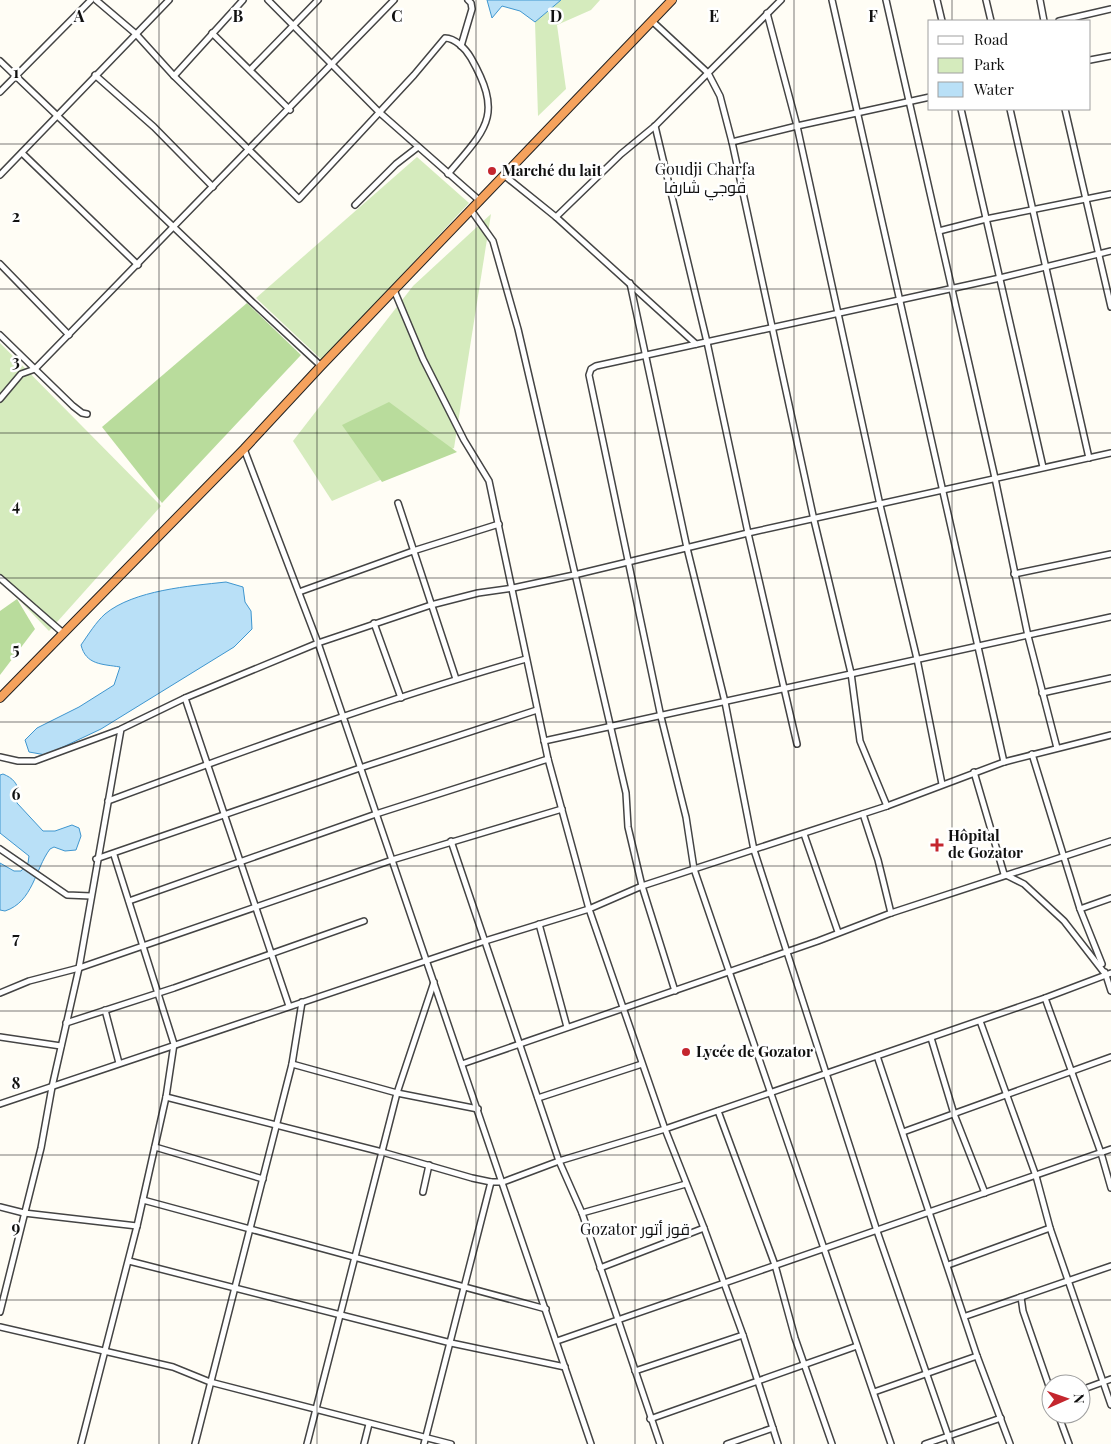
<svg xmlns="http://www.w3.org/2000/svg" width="1111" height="1444" font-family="'Playfair Display',Cairo,serif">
<rect width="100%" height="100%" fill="#fffdf5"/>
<!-- green -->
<g fill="#d5ebbd">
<path d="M 561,0 L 600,0 L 591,10 L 557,25 L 566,89 L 538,116 L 535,22 Z"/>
<path d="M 417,157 L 469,203 L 322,360 L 256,298 Z"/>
<path d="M 491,214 L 454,448 L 332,501 L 293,441 L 413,286 Z"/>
<path d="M 0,343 L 161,506 L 49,631 L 0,580 Z"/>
</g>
<!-- forest -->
<g fill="#b9dc9c">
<path d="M 247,303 L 301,355 L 162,503 L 102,427 Z"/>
<path d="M 389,402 L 457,452 L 382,482 L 342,425 Z"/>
<path d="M 17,599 L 35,629 L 0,675 L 0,611 Z"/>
</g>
<!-- water -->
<g fill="#b9e0f7" stroke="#3f96cf">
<path d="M 487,0 L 561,0 L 535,22 L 520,11 L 502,6 L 492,18 Z"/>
<path d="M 226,582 L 243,587 L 245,602 L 251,611 L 252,629 L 234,647 L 101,729 L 46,755 L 29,752 L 25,740 L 37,728 L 79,707 L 114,685 L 120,667 C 102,664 86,665 81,645 C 88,635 96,622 105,614 C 134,590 190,586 226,582 Z"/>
<path d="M 3,774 C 13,778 17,783 20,794 L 16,800 L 17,803 L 43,831 L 55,831 L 72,825 L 79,828 L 81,836 L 76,850 L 65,851 L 54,847 L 50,849 C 35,869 33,902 5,911 L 0,910 L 0,863 L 14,871 L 21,871 L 28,863 L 29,856 L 0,833 L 0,775 Z"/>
</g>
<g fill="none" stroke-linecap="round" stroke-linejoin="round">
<defs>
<g id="minor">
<path d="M 96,0 L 136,34 L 174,76 L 299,199 L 414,75 L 445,38 C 455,38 466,49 471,58 C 504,116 486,129 448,174"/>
<path d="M 268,0 L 379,112 L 480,201"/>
<path d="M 832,0 L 1004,762"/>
<path d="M 886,0 L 995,478 L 1028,636 L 1057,748"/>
<path d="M 937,0 L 942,21"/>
<path d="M 986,0 L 991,21"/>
<path d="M 1040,0 L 1044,21"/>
<path d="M 767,13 L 797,126 L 930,97"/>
<path d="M 652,21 L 708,73 L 720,96 L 732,142 L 814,520 L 851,673 L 860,741 L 887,806"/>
<path d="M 1059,21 L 1111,9"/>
<path d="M 212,33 L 290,110"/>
<path d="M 461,46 L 472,9 L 471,3 L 468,0"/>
<path d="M 1090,60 L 1111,56"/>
<path d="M 0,61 L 251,301 L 321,366"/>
<path d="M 251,69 L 318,0"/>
<path d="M 95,75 L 154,127 L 213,187"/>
<path d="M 174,76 L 243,0"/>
<path d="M 0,92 L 91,0"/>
<path d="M 961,109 L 1043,467"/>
<path d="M 1010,109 L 1089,458"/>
<path d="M 1065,109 L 1111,307"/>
<path d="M 655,126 L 707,342 L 748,533 L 797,744"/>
<path d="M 732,142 L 797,126 L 880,505 L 917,659 L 942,784"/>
<path d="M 22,153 L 138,265"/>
<path d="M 0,175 L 169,0"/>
<path d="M 505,176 L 556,217 L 696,344"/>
<path d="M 355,205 L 396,164 L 418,147"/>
<path d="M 471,210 L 493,241 L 518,329 L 626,793 L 628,827 L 642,886 L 675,991"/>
<path d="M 556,217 L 621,154 L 655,126 L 781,0"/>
<path d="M 939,231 L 986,219 L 1111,194"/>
<path d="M 0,264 L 69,335"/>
<path d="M 630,283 L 687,548 L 725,702 L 754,850 L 877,1231 L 951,1444"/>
<path d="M 394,290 L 423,359 L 464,440 L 489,481 L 548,759 L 589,909 L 665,1129 L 704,1228 L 743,1335 L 778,1444"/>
<path d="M 0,335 L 73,406 L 82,413 L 87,414"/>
<path d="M 0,399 L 21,374 L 35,369 L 394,0"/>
<path d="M 244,449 L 318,643 L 591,1444"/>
<path d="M 398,503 L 456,679"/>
<path d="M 1014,574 L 1111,554"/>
<path d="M 0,578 L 63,633"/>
<path d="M 299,592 L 413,551 L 499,524"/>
<path d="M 374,623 L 401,698"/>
<path d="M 1042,693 L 1111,678"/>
<path d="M 185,698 L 289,1006"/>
<path d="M 544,741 L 1111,617"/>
<path d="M 1032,754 L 1080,909 L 1102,964"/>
<path d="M 0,757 L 18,761 L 35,761 L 119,730"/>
<path d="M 974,772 L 1004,874 L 1024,884 L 1064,921 L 1106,975"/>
<path d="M 108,801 C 246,750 385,699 526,659"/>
<path d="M 863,814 L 878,860 L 891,913"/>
<path d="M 804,834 L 838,932"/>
<path d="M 451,841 L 559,1161 L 582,1213 L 660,1444"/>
<path d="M 0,849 L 67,895 L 91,896"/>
<path d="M 96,859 L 360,768 L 537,710"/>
<path d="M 129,901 L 376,814 L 548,759"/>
<path d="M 1080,909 L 1111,898"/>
<path d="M 539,924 L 567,1027"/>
<path d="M 1105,972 L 1111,991"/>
<path d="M 0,993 L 29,981 L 79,968 L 392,860 L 562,809"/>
<path d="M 1045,998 L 1101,1153 L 1111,1188"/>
<path d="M 105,1010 L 119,1063"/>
<path d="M 980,1021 L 1036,1176 L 1050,1228 L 1111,1405"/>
<path d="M 66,1023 L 174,988 L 364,921"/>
<path d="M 0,1037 L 61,1046"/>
<path d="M 931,1038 L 954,1114 L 985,1193"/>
<path d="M 877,1056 L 977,1356 L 1010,1444"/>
<path d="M 292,1064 L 397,1093 L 478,1109"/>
<path d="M 462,1064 L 818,941 L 891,913 L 1111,841"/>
<path d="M 166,1097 L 382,1152 L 472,1178 L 491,1182 L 503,1182 L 559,1161 L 665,1129 L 1045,998 L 1111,973"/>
<path d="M 538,1098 L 642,1064"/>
<path d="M 0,1104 L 485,941 L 589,909 L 642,886 L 887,806 L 1004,762 L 1111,735"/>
<path d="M 718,1111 L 775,1265 L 795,1338 L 832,1444"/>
<path d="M 903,1132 L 1111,1057"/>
<path d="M 155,1147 L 263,1179"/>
<path d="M 423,1192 L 429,1165"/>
<path d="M 143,1200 L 546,1309"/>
<path d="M 0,1207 L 24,1213 L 137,1226"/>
<path d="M 582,1213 L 686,1184"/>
<path d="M 129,1261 L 451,1343 L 565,1367"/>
<path d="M 948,1265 L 1050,1228"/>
<path d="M 600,1268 L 704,1228"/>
<path d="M 1021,1297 L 1023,1311 L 1051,1392"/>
<path d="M 0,1312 L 41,1148 L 52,1087 L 79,968 L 121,729 L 185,698 L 318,643 L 431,605 L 478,593 L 513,588 L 574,575 L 748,533 L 1111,453"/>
<path d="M 966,1316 L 1111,1266"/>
<path d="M 0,1327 L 173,1367 L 210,1382 L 451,1444"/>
<path d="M 557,1341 L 1111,1149"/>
<path d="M 635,1371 L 743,1335"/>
<path d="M 1081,1390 L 1111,1379"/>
<path d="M 874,1392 L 977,1356"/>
<path d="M 1058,1414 L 1069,1444"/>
<path d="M 650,1419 L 857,1346"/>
<path d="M 81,1444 L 137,1226 L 166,1097 L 174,1044 L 114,855"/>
<path d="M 195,1444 L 292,1064 L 302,1002"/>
<path d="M 307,1444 L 397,1093 L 434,982"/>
<path d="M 364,1444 L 369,1424"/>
<path d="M 424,1444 L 491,1182"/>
<path d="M 727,1444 L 773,1428"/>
<path d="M 891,1444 L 694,869 L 686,817 L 661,717 L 589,375 L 591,369 L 596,366 L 1000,278 L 1111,251"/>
<path d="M 925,1444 L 1001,1418"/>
</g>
<path id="highway" d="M 0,698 L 244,449 L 321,366 L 672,0"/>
</defs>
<!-- minor casing -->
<use href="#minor" stroke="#444" stroke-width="8"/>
<!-- highway casing -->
<use href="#highway" stroke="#222" stroke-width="10"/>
<!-- minor -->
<use href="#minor" stroke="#fff" stroke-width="5"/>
<!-- highway -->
<use href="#highway" stroke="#f5a25d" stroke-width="8"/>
</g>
<!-- grid -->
<path fill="none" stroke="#111" stroke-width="1" stroke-opacity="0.55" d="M 159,0 L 159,1444M 317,0 L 317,1444M 476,0 L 476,1444M 635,0 L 635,1444M 794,0 L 794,1444M 952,0 L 952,21M 952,109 L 952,1444M 0,144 L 1111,144M 0,289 L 1111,289M 0,433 L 1111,433M 0,578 L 1111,578M 0,722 L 1111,722M 0,866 L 1111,866M 0,1011 L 1111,1011M 0,1155 L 1111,1155M 0,1300 L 1111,1300"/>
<!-- markers -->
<g fill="#c4262e" stroke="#fff" stroke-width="2">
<circle cx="492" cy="171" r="5"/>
<path d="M934.5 837.5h5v5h5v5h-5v5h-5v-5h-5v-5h5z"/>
<circle cx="686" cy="1052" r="5"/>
</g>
<g text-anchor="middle" stroke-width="5" stroke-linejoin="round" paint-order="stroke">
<!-- poi labels -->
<g font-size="15" font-weight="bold" fill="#111" stroke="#fff" text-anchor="start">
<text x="502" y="176">Marché du lait</text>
<text x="948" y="841">Hôpital<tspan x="948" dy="17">de Gozator</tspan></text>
<text x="696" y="1057">Lycée de Gozator</text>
</g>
<!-- neighbourhood labels -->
<g font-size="16" fill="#111" stroke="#fff">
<text x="705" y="175">Goudji Charfa<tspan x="705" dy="18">قوجي شارفا</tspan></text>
<text x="635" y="1235">Gozator قوز أتور</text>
</g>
</g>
<g font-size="16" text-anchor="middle" font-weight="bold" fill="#111" stroke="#fff" stroke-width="5" stroke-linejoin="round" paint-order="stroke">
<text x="79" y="22">A</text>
<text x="238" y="22">B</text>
<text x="397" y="22">C</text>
<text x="556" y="22">D</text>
<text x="714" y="22">E</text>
<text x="873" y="22">F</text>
<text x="16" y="78">1</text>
<text x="16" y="222">2</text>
<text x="16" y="367">3</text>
<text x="16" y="511">4</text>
<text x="16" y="655">5</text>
<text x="16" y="800">6</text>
<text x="16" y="944">7</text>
<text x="16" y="1089">8</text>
<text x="16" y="1233">9</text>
</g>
<!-- legend -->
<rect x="928" y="20" width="162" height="90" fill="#ffffff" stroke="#a0a0a0"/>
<rect x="938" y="36" width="25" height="8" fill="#ffffff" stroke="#a0a0a0"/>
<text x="974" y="45" font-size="15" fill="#111111">Road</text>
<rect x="938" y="58" width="25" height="15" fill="#d5ebbd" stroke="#a0a0a0"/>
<text x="974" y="70" font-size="15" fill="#111111">Park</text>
<rect x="938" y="82" width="25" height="15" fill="#b9e0f7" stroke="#a0a0a0"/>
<text x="974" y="95" font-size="15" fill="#111111">Water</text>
<!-- north arrow -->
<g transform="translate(1066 1399) rotate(88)"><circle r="24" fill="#ffffff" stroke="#a0a0a0"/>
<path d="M0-4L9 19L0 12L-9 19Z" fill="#c4262e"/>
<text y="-8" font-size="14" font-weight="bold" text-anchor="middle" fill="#111111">N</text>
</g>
</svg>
